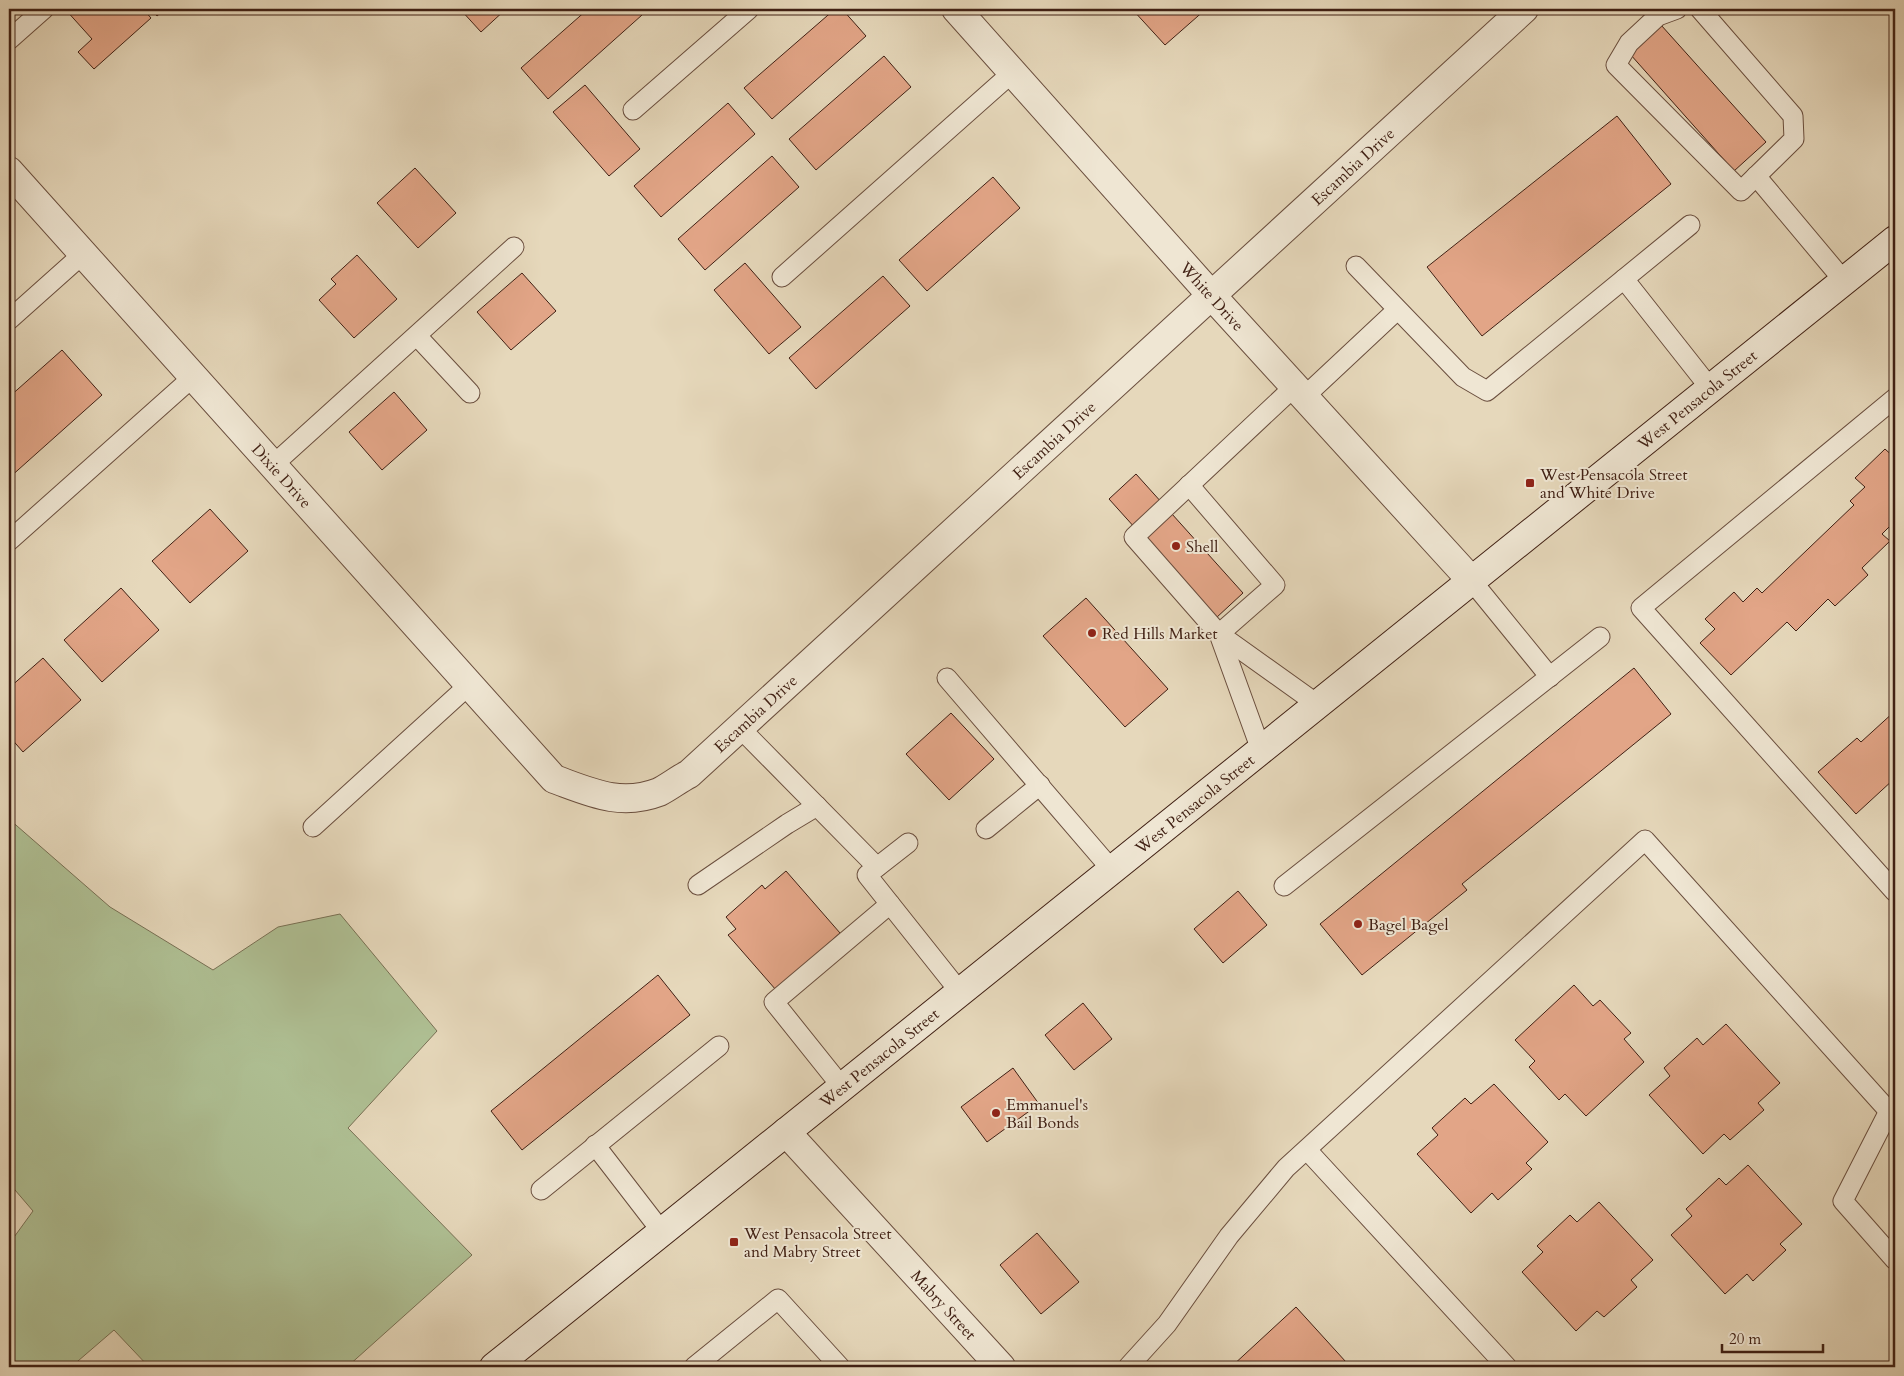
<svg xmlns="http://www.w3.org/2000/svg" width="1904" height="1376" font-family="Cardo,serif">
<rect width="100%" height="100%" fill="#e6d8bb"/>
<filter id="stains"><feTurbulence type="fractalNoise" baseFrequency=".004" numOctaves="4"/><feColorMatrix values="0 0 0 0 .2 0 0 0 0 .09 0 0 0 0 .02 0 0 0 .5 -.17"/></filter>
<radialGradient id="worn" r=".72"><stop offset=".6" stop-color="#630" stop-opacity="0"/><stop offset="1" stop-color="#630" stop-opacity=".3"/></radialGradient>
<!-- green -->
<path fill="#afc094" stroke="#787054" d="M 9,819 L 110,907 L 213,970 L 278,927 L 340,914 L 437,1031 L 348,1128 L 472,1255 L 347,1367 L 149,1367 L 114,1330 L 71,1367 L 9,1367 L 9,1244 L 33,1211 L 9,1183 Z"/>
<!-- building -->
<g fill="#e2a587" stroke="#402014">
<path d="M 65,9 L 143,9 L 151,18 L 94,69 L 78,52 L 92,39 Z"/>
<path d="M 151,9 L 165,9 L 157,16 Z"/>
<path d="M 460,9 L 506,9 L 481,32 Z"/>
<path d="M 588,9 L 637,9 L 642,15 L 548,99 L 521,68 Z"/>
<path d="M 835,9 L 842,9 L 866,36 L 772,119 L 744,88 Z"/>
<path d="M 1132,9 L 1206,9 L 1165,45 Z"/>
<path d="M 1661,25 L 1766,142 L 1734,171 L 1630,54 Z"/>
<path d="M 884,56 L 911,87 L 816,170 L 789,139 Z"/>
<path d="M 585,85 L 640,149 L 609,176 L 553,112 Z"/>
<path d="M 728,103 L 755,134 L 661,217 L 634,186 Z"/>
<path d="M 1617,116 L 1671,184 L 1482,336 L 1427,267 Z"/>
<path d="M 772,156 L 799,187 L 705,270 L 678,239 Z"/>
<path d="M 415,168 L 456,213 L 418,248 L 377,203 Z"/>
<path d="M 993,177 L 1020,208 L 927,291 L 899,260 Z"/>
<path d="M 357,255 L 397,299 L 354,338 L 319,300 L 336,284 L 331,279 Z"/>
<path d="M 745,263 L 801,327 L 769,354 L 714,290 Z"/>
<path d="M 522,273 L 556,311 L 511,350 L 477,312 Z"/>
<path d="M 883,276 L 910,306 L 816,389 L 789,358 Z"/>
<path d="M 62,350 L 102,395 L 9,478 L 9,397 Z"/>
<path d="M 394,392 L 427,430 L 382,470 L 349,432 Z"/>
<path d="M 1885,449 L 1895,458 L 1895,521 L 1882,534 L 1890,541 L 1862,568 L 1868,575 L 1835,606 L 1828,599 L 1796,631 L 1787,622 L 1731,675 L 1700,643 L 1715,629 L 1705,619 L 1734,592 L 1743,602 L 1757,588 L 1762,593 L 1854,505 L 1850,501 L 1865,487 L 1855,478 Z"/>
<path d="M 1136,474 L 1243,593 L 1216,618 L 1109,499 Z"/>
<path d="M 210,509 L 248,551 L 190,603 L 152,561 Z"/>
<path d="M 121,588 L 159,630 L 102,682 L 64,640 Z"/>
<path d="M 1086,598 L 1168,689 L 1125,727 L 1043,636 Z"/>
<path d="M 43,658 L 81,700 L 23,752 L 9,736 L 9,688 Z"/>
<path d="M 1634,668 L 1671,714 L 1462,884 L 1467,890 L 1362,975 L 1320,924 Z"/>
<path d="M 1895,711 L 1895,780 L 1894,779 L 1856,814 L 1818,772 L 1857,738 L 1861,742 Z"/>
<path d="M 951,713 L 994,759 L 949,800 L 906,754 Z"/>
<path d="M 786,871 L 840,933 L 776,990 L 728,935 L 736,929 L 726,917 L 762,885 L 765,889 Z"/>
<path d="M 1238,891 L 1267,925 L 1223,963 L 1194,929 Z"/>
<path d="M 658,975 L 690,1015 L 522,1150 L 491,1111 Z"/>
<path d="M 1574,985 L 1593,1006 L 1600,1000 L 1631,1033 L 1624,1039 L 1644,1062 L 1586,1116 L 1565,1094 L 1559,1100 L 1529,1067 L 1535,1061 L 1515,1040 Z"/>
<path d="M 1083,1003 L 1112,1039 L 1074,1070 L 1045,1035 Z"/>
<path d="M 1726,1024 L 1780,1083 L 1758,1103 L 1764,1110 L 1730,1140 L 1724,1134 L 1703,1154 L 1649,1095 L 1670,1076 L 1664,1068 L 1697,1038 L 1703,1045 Z"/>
<path d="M 1013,1068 L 1039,1104 L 987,1142 L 961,1107 Z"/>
<path d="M 1494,1084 L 1548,1142 L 1526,1163 L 1532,1169 L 1498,1200 L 1492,1193 L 1471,1213 L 1417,1154 L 1438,1135 L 1432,1128 L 1465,1098 L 1471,1104 Z"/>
<path d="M 1748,1165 L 1802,1224 L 1780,1244 L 1786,1250 L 1753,1281 L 1747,1274 L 1725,1294 L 1671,1235 L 1692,1216 L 1686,1209 L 1719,1178 L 1726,1185 Z"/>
<path d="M 1599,1202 L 1653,1260 L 1631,1280 L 1637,1287 L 1604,1317 L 1597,1311 L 1576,1331 L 1522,1272 L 1543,1252 L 1537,1246 L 1570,1215 L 1577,1222 Z"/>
<path d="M 1037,1233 L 1079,1282 L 1041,1314 L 1000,1265 Z"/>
<path d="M 1296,1307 L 1346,1362 L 1340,1367 L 1231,1367 Z"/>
</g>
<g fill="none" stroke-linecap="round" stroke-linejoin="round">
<defs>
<g id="service">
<path d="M 1677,9 L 1658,16 L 1629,43 L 1616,65 L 1741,191 L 1794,139 L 1793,116 L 1700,9"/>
<path d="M 9,40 L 44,9"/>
<path d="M 633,110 L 749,9"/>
<path d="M 1756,176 L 1844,281"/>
<path d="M 1356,266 L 1463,377 L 1487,391 L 1690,225"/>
<path d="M 782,277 L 1013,72"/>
<path d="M 1624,279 L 1710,388"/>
<path d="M 9,320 L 83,254"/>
<path d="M 417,336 L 470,393"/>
<path d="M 1295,386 L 1134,537 L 1219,634 L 1317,704"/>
<path d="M 1304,397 L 1397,310"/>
<path d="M 1895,398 L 1641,608 L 1895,892"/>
<path d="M 273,465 L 514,247"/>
<path d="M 1189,485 L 1275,585 L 1219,634"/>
<path d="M 9,541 L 193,377"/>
<path d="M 1471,580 L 1550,677"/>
<path d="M 1219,634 L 1261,750"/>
<path d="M 947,678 L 1112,870"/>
<path d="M 739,727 L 877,867"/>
<path d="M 313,827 L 469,685"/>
<path d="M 986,829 L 1040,785"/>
<path d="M 908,843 L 867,875 L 960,992"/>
<path d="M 698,885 L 787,824 L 817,806"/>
<path d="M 1284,886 L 1600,637"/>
<path d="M 842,1087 L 774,1002 L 890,904"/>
<path d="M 1889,1111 L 1843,1201 L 1895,1260"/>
<path d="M 595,1145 L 662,1232"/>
<path d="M 1307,1150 L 1507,1367"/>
<path d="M 541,1190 L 719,1046"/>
<path d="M 694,1367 L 778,1299 L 840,1367"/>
<path d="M 1128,1367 L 1167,1324 L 1229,1236 L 1286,1168 L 1645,840 L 1895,1118"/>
</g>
<g id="minor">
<path id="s1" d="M 9,171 L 554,779 C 590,792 620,807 659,792 C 669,787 679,779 689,774 L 1524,9"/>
</g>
<g id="tertiary">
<path id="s2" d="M 956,9 L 1212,296 L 1471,580"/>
<path id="s3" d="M 786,1132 L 1001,1367"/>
</g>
<g id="secondary">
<path id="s4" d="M 494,1367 L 1895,240"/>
</g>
</defs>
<!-- service casing -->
<use href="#service" stroke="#6a4e3e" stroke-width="21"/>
<!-- minor casing -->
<use href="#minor" stroke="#6a4e3e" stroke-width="30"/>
<!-- tertiary casing -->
<use href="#tertiary" stroke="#6a4e3e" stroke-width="30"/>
<!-- secondary casing -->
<use href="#secondary" stroke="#402014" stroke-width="30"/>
<!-- service -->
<use href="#service" stroke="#efe6d3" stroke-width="19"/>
<!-- minor -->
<use href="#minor" stroke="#efe6d3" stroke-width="28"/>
<!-- tertiary -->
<use href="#tertiary" stroke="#efe6d3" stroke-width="28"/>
<!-- secondary -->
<use href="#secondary" stroke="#efe6d3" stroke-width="28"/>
</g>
<!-- markers -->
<g fill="#8f2418" stroke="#efe6d3" stroke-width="2">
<rect x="1525" y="478" width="10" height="10" rx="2.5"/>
<circle cx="1176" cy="546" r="5"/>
<circle cx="1092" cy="633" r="5"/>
<circle cx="1358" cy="924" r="5"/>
<circle cx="996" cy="1113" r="5"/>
<rect x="729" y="1237" width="10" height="10" rx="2.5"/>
</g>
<g text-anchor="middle" stroke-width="4" stroke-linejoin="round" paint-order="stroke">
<!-- street labels -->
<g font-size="16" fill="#402014" stroke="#efe6d3">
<text dy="6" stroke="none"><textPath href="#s1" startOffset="1860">Escambia Drive</textPath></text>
<text dy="6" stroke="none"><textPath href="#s2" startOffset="385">White Drive</textPath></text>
<text dy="6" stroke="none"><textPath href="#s4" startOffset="1544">West Pensacola Street</textPath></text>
<text dy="6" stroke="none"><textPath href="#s1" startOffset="1455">Escambia Drive</textPath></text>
<text dy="6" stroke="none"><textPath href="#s1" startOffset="409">Dixie Drive</textPath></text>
<text dy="6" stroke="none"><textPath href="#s1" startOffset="1050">Escambia Drive</textPath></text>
<text dy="6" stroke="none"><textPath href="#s4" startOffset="899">West Pensacola Street</textPath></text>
<text dy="6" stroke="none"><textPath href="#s4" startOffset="494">West Pensacola Street</textPath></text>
<text dy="6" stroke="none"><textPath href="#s3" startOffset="234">Mabry Street</textPath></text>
</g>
<!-- poi labels -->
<g font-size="16" fill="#402014" stroke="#efe6d3" text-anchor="start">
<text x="1540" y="480">West Pensacola Street<tspan x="1540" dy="18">and White Drive</tspan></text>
<text x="1186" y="552">Shell</text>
<text x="1102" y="639">Red Hills Market</text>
<text x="1368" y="930">Bagel Bagel</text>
<text x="1006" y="1110">Emmanuel's<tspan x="1006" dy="18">Bail Bonds</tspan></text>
<text x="744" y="1239">West Pensacola Street<tspan x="744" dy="18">and Mabry Street</tspan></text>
</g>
</g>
<!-- margin -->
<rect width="1904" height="1376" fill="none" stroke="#e6d8bb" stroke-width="30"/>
<rect x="10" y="10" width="1884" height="1356" fill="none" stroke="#402014" stroke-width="2.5"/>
<rect x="15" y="15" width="1874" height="1346" fill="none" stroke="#402014"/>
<!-- scale -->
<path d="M1722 1344v8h101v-8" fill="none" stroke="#402014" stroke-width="2.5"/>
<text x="1729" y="1344" font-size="15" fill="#402014" stroke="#efe6d3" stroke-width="4" paint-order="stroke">20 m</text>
<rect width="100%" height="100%" filter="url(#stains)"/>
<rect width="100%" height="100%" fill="url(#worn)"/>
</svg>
